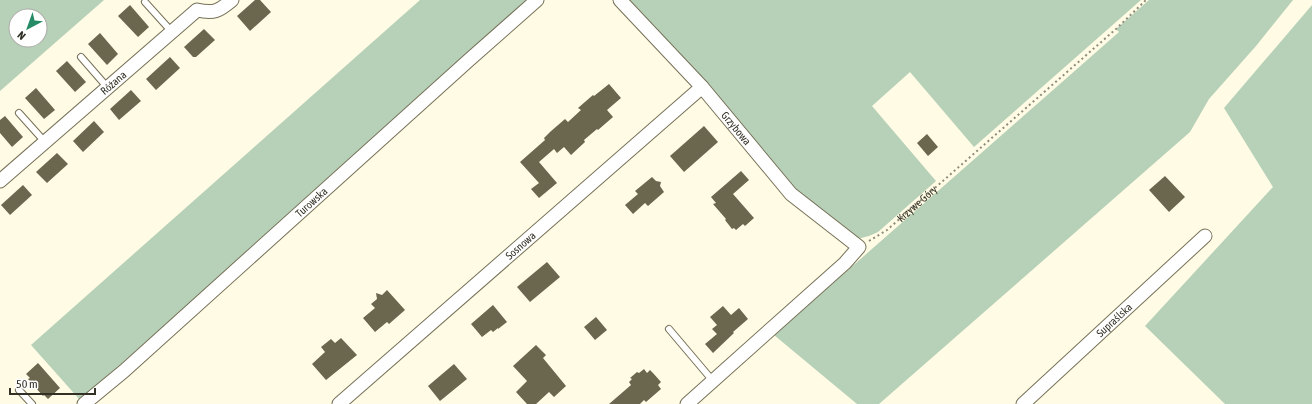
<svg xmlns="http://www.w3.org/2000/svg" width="1312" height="404" font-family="'Asap Condensed',sans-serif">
<rect width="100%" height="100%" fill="#fffbe4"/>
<!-- green -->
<g fill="#b7d0b8" fill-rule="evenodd">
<path d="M 0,0 L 104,0 L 0,91 ZM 16,16 L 40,16 L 40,40 L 16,40 Z"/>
<path d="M 420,0 L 533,0 L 80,400 L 31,345 Z"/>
<path d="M 628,0 L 1141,0 L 974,147 L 910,72 L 872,106 L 936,181 L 878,232 L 869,236 L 857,239 L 804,199 L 677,50 Z"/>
<path d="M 1149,0 L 1293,0 L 1256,46 L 1209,99 L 1190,132 L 879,404 L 857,404 L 774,335 L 1119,32 L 1116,29 Z"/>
<path d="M 1312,5 L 1312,404 L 1225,404 L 1145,326 L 1273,187 L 1224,108 Z"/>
</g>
<!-- building -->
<g fill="#6b664e">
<path d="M 255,0 L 260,0 L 271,12 L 250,31 L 237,16 Z"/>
<path d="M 130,5 L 149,27 L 138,37 L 118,16 Z"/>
<path d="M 204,29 L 215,40 L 196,57 L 193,57 L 184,47 Z"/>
<path d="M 100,33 L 118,54 L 107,65 L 88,44 Z"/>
<path d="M 170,57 L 180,68 L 156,90 L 146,79 Z"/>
<path d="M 67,61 L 86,82 L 75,92 L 56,71 Z"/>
<path d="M 609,84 L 621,98 L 607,110 L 613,117 L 598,130 L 597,129 L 584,140 L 585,142 L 571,155 L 564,147 L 557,153 L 554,149 L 539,162 L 557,183 L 539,198 L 531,189 L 539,183 L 520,162 L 545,140 L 544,138 L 550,132 L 565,119 L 568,122 L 581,110 L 578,108 L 593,95 L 594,96 Z"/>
<path d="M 36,88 L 55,110 L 44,119 L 25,98 Z"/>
<path d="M 131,90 L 141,101 L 119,120 L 110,109 Z"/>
<path d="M 5,116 L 23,137 L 12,147 L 0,133 L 0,120 Z"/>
<path d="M 94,121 L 104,132 L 83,152 L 73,141 Z"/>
<path d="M 704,126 L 718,142 L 684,172 L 670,156 Z"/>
<path d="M 927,134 L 938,147 L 928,156 L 917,143 Z"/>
<path d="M 57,153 L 68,164 L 47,183 L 36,172 Z"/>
<path d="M 741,171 L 749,180 L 733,194 L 754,218 L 745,226 L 743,224 L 736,230 L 734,228 L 732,229 L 725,220 L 726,219 L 713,204 L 716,203 L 711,197 Z"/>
<path d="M 1165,176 L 1185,197 L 1169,212 L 1149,190 Z"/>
<path d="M 652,177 L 656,181 L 661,182 L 660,186 L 664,192 L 648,206 L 645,203 L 633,214 L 625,205 L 638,194 L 635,191 Z"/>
<path d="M 23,185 L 32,195 L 10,215 L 1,205 Z"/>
<path d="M 547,262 L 560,277 L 530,302 L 517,287 Z"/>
<path d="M 387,290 L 405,310 L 389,324 L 387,322 L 375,332 L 363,318 L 375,308 L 371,304 L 377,299 L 376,293 L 382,295 Z"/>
<path d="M 493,305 L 507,322 L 498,329 L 498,328 L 493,332 L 491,330 L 482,337 L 471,324 Z"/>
<path d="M 723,306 L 731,315 L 739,308 L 748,319 L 733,332 L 734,333 L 713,353 L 705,344 L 717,334 L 712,329 L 717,325 L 710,317 Z"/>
<path d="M 596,317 L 607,330 L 595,340 L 584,327 Z"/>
<path d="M 341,338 L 357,355 L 326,380 L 312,364 L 325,352 L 321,347 L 331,339 L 335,343 Z"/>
<path d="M 536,345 L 546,355 L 543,358 L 566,386 L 554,397 L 549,392 L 536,404 L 527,404 L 516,392 L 527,381 L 513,366 Z"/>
<path d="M 38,363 L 60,388 L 48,399 L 44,395 L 43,396 L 28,379 L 30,378 L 26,374 Z"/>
<path d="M 454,364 L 467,379 L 440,401 L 428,386 Z"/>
<path d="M 644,369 L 647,373 L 650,370 L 653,373 L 661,382 L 658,385 L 661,389 L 646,402 L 644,400 L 640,404 L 609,404 L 631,385 L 629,382 L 632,379 L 630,378 L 637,372 L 639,373 Z"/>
</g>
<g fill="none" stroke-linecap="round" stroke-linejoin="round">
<defs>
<g id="service">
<path d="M 145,2 L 172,32"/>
<path d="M 81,57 L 108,88"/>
<path d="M 19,113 L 45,142"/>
<path d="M 669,329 L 713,381"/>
<path d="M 19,390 L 32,404"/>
</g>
<g id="minor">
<path id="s2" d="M 620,0 L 702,87 L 791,194 L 859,247 L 845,263 L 687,404"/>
<path id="s3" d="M 0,181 L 197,10 C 214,14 219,11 232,0"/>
<path id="s4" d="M 84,404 L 124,371 L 469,60 L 537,0"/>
<path id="s5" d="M 339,404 L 702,87"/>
<path id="s6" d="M 1023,404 L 1205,236"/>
</g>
</defs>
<!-- service casing -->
<use href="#service" stroke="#767158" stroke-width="8"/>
<!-- minor casing -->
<use href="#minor" stroke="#767158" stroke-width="15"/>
<!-- path -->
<path stroke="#8f8c7c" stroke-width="2" stroke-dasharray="2 3" stroke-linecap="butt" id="s1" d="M 869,241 L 887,230 L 1116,29 L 1146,0"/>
<!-- service -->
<use href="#service" stroke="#fff" stroke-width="6"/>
<!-- minor -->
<use href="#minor" stroke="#fff" stroke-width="13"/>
</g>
<g text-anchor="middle" stroke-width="4" stroke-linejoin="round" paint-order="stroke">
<!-- street labels -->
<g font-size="11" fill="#323025" stroke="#fff">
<text dy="4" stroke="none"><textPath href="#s3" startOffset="150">Różana</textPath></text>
<text dy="4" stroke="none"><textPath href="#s2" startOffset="173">Grzybowa</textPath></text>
<text dy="4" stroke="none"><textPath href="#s4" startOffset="304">Turowska</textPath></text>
<text dy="4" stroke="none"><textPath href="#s1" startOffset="61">Krzywe Góry</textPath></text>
<text dy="4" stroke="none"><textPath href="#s5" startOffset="241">Sosnowa</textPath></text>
<text dy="4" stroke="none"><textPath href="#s6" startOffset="124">Supraślska</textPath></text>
</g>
</g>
<!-- north arrow -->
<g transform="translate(28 28) rotate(221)"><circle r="19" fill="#ffffff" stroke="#adaca8"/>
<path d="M0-3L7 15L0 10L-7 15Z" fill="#258b66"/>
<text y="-6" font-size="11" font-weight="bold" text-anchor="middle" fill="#323025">N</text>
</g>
<!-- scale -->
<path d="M10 388v6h85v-6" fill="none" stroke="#323025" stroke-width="2"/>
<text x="16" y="388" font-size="12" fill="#323025" stroke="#ffffff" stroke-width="3" paint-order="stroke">50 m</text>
</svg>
